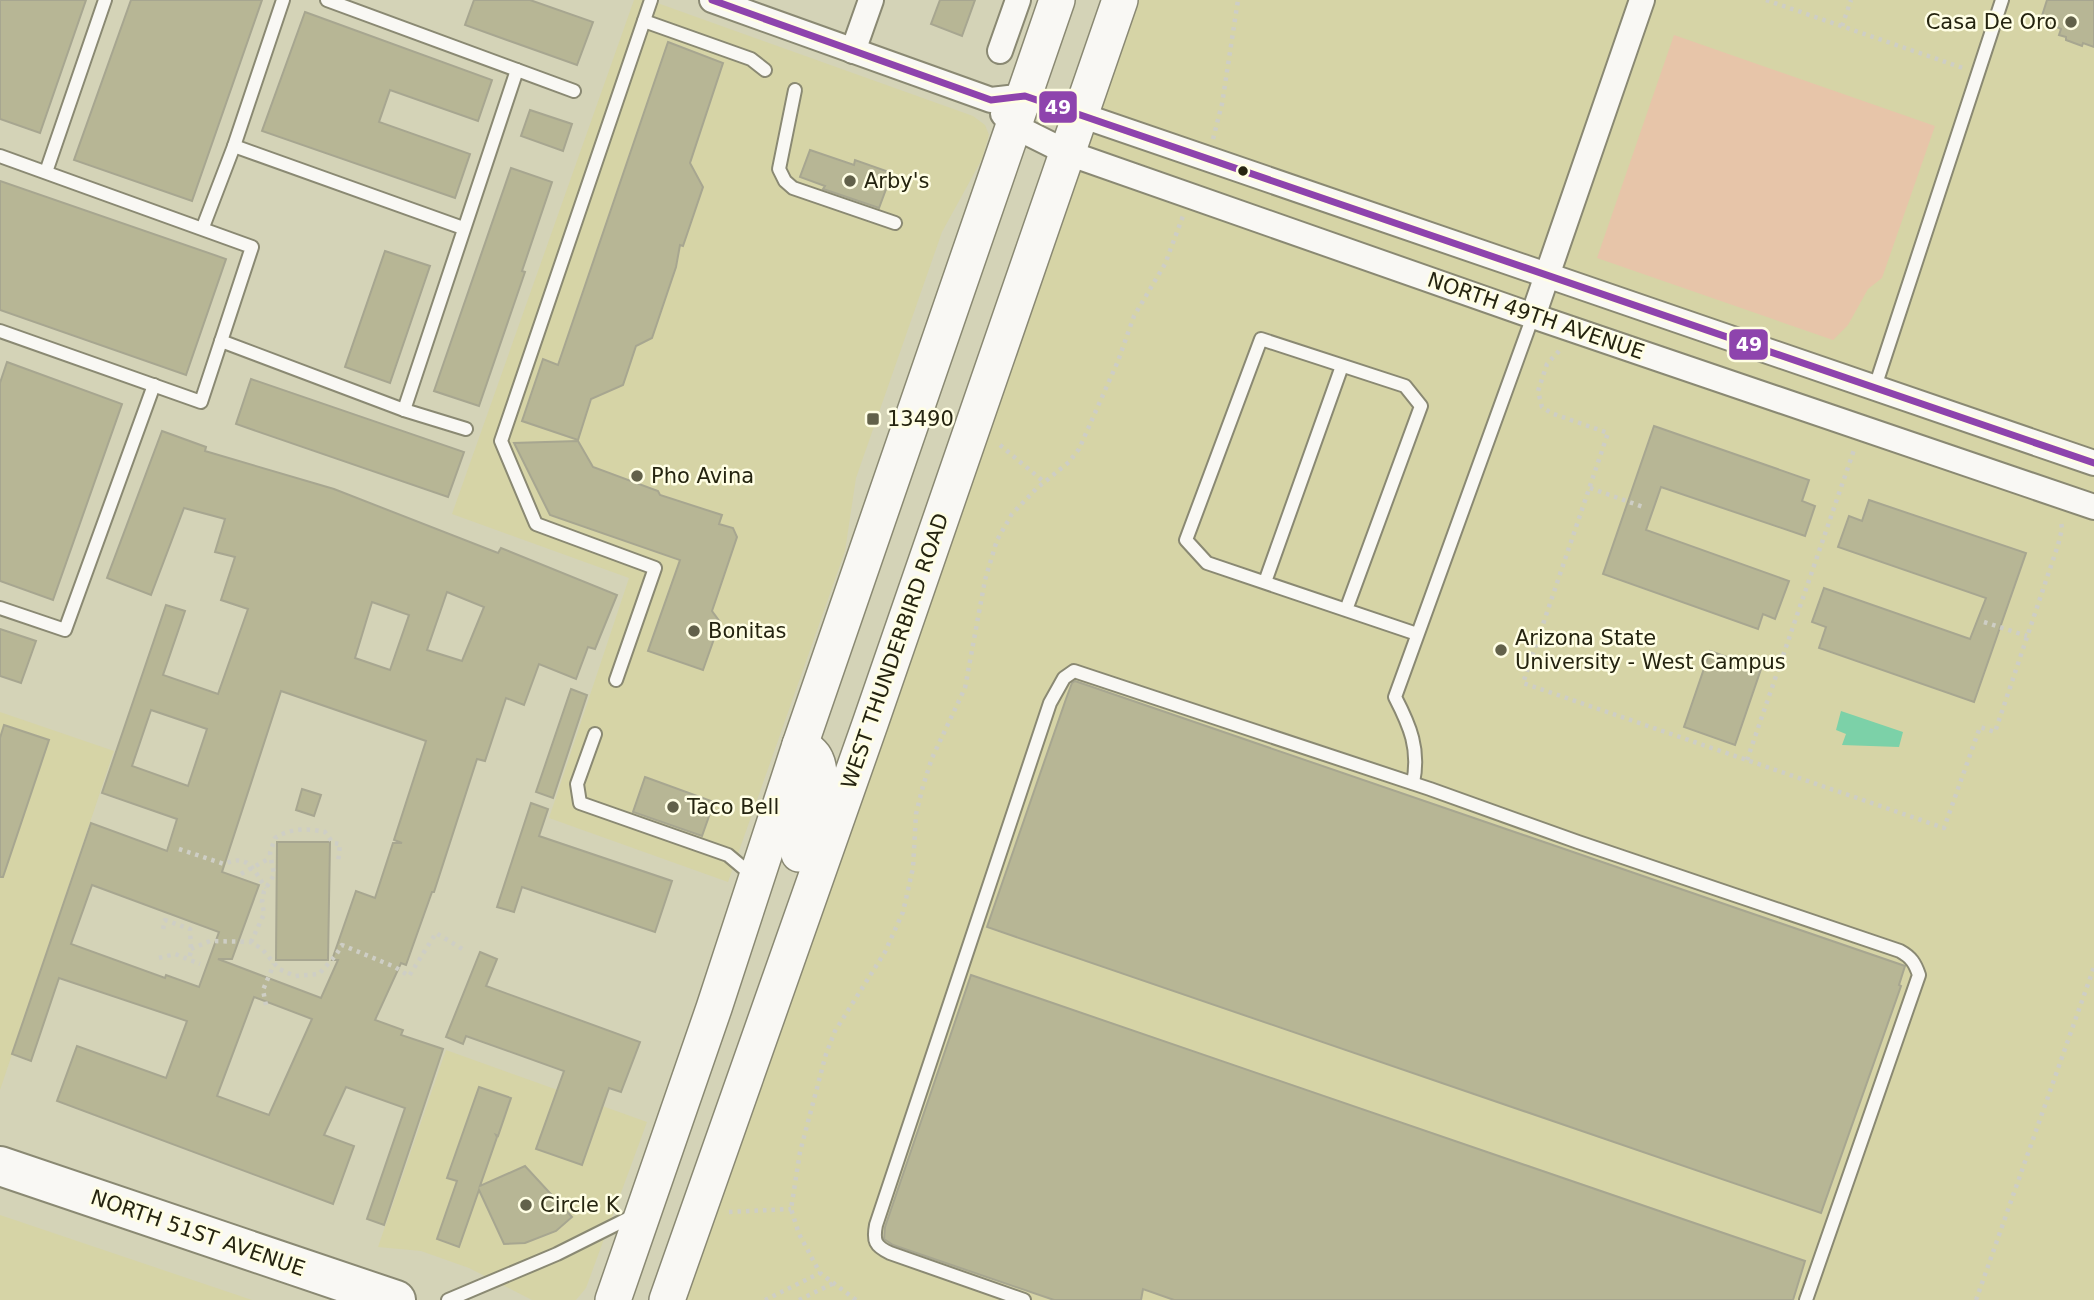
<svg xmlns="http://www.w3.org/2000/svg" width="2094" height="1300" font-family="'DejaVu Sans',sans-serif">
<rect width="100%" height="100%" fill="#d4d3b7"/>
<!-- built -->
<g fill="#d6d4a6">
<path d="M 634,0 L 649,0 L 973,116 L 985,125 L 989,135 L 982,159 L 942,232 L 856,478 L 845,551 L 728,882 L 549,818 L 629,578 L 452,514 Z"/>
<path d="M 1131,0 L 2094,0 L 2094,1300 L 683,1300 Z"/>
<path d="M 0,712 L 114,751 L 0,1090 Z"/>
<path d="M 446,1050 L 647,1122 L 586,1288 L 576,1300 L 532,1300 L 469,1268 L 421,1251 L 378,1247 Z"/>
<path d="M 0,1215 L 252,1300 L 0,1300 Z"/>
</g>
<!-- green -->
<path fill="#e7c5a9" d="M 1674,35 L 1935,126 L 1882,278 L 1868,289 L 1848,325 L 1833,340 L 1597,258 Z"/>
<!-- water -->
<path fill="#7cd1a8" d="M 1841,711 L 1903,732 L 1899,747 L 1842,745 L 1846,734 L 1836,730 Z"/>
<!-- building -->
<g fill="#b7b695" stroke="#a7a690" stroke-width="2" fill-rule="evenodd">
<path d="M 0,0 L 86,0 L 40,133 L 0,119 Z"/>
<path d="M 131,0 L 262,0 L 192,201 L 74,160 Z"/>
<path d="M 474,0 L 530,0 L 593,22 L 577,65 L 465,25 Z"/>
<path d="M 940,0 L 975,0 L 962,36 L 931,24 Z"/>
<path d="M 2047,0 L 2094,0 L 2094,47 L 2083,43 L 2082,46 L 2066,40 L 2066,37 L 2059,35 L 2061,29 L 2041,19 Z"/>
<path d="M 305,12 L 492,80 L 478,121 L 390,90 L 379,122 L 470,154 L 455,198 L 262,131 Z"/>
<path d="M 668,42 L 723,63 L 690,163 L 703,187 L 683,246 L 680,245 L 676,267 L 652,338 L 636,346 L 623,385 L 591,399 L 578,440 L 522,421 L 543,359 L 558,365 Z"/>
<path d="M 530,110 L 572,124 L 563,151 L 521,136 Z"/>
<path d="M 810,150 L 854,165 L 855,160 L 892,173 L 879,208 L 823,189 L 825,186 L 800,177 Z"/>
<path d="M 511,168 L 552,182 L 522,271 L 525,272 L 479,406 L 434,391 Z"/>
<path d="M 0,181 L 226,259 L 186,375 L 0,310 Z"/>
<path d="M 385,251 L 430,266 L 390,383 L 345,367 Z"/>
<path d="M 7,362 L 122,404 L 53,600 L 0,581 L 0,383 Z"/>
<path d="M 251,379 L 464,452 L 448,497 L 236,424 Z"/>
<path d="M 1654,426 L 1809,480 L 1802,501 L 1815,506 L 1805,536 L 1661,487 L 1646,530 L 1789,581 L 1775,619 L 1763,614 L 1758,629 L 1603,574 Z"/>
<path d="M 162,431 L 206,447 L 205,451 L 334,489 L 498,553 L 501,548 L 617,595 L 595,649 L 588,647 L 576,679 L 539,664 L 524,705 L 506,698 L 485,761 L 477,759 L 434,892 L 432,892 L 406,965 L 401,963 L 375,1020 L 403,1030 L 401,1035 L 443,1049 L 384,1225 L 367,1219 L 405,1108 L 346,1087 L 324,1135 L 354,1146 L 333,1204 L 57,1101 L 77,1046 L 166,1078 L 187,1021 L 59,978 L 31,1061 L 12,1054 L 91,823 L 167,851 L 177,819 L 102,793 L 166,605 L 185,611 L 163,675 L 218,694 L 248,609 L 221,600 L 235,557 L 215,552 L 225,519 L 184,508 L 151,595 L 107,578 ZM 447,592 L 484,607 L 462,661 L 427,650 ZM 372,602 L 409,615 L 390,670 L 355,658 ZM 281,691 L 426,741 L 394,840 L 402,843 L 393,843 L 375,898 L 356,891 L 332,960 L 338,960 L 321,998 L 218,959 L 232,959 L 259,885 L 222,872 ZM 151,710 L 207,729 L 188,786 L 132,766 ZM 92,885 L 219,932 L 199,987 L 166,975 L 165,978 L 71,944 ZM 254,997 L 312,1019 L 269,1115 L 217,1096 Z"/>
<path d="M 578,441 L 593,467 L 658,491 L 660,495 L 722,515 L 719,524 L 733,528 L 737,537 L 712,611 L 720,622 L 703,670 L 648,651 L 680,560 L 550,515 L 514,443 Z"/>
<path d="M 1869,500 L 2026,553 L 1974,702 L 1819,648 L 1826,627 L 1812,622 L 1824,588 L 1970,639 L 1986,598 L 1838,547 L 1849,516 L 1862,521 Z"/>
<path d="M 0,629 L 36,641 L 21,683 L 0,676 Z"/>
<path d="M 1710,651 L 1761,669 L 1735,745 L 1684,727 Z"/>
<path d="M 1075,681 L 1905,966 L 1899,985 L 1901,986 L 1821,1213 L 987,927 L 1066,699 L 1072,683 Z"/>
<path d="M 571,689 L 587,695 L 553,798 L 536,792 Z"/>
<path d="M 4,725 L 49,740 L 3,877 L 0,877 L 0,738 Z"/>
<path d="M 645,777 L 714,802 L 702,836 L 633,812 Z"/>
<path d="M 302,789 L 321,795 L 314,816 L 296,810 Z"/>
<path d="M 531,803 L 548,809 L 539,836 L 672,881 L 655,932 L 522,887 L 514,912 L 497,907 Z"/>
<path d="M 277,842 L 330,842 L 328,960 L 276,960 Z"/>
<path d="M 480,952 L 497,959 L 486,986 L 640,1042 L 621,1092 L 609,1088 L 582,1165 L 536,1149 L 564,1071 L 466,1036 L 463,1044 L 446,1037 Z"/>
<path d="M 971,975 L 1805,1261 L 1793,1300 L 1174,1300 L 1143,1289 L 1141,1300 L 1054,1300 L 893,1245 L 884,1239 L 885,1227 Z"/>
<path d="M 479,1087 L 511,1098 L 498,1136 L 496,1135 L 497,1137 L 480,1186 L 525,1166 L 572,1217 L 556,1231 L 525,1243 L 504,1244 L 479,1190 L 459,1247 L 437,1239 L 457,1181 L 447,1178 Z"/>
</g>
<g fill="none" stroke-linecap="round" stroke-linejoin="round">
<defs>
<g id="service">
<path d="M 327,0 L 574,91"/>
<path d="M 644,21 L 751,59 L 765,70"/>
<path d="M 795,90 L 779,169 L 785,181 L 793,188 L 895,223"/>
<path d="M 234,146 L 463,228"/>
<path d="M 0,156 L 252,247 L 201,402 L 0,331"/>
<path d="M 46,172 L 105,0"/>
<path d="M 203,227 L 234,146 L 283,0"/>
<path d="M 221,341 L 404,410 L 466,429"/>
<path d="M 1875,387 L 2002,0"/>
<path d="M 404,410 L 517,70"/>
<path d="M 1265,582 L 1342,366"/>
<path d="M 0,608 L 65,630 L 154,385"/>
<path d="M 1346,610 L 1421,406 L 1405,386 L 1261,339 L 1186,540 L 1207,563 L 1417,634"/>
<path d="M 616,680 L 655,568 L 536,524 L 501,441 L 651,0"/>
<path d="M 595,734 L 577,784 L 580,803 L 728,855 L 753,876"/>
<path d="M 1413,783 C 1420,749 1410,726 1395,697 L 1533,316"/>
<path d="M 448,1300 L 557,1254 L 635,1215"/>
<path d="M 1024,1300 L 890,1253 C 875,1246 873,1241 876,1225 L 1050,703 L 1064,678 L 1074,671 L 1430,789 L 1578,842 L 1900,951 C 1911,957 1915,963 1919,975 L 1806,1300"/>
</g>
<g id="minor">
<path d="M 712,0 L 991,100 L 1025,96 L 2094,463"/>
<path d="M 853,51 L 871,0"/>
<path d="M 1000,51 L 1018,0"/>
<path d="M 1003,114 L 1014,126 L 1068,153 L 1533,316 L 2094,507"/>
<path d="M 1533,316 L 1642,0"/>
</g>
<g id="secondary">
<path d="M 799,854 C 808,830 827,784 816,760 C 813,753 806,749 800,745"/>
<path d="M 613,1300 L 714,1008 L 800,745 L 1057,0"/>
<path d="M 667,1300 L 870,724 L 1120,0"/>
</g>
<path id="primary" d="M 0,1166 L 396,1300"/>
</defs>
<!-- service casing -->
<use href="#service" stroke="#8a8973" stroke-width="16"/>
<!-- minor casing -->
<use href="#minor" stroke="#8a8973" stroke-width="28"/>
<!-- secondary casing -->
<use href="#secondary" stroke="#8a8973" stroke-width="38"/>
<!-- primary casing -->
<use href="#primary" stroke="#8a8973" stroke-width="42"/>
<!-- path -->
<g stroke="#cecec5" stroke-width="4.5" stroke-dasharray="3.5 5" stroke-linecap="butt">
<path d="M 1766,0 L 1963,68"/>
<path d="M 1842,26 L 1851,0"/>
<path d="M 1213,139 L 1222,104 L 1238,0"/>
<path d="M 1559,351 L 1547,364 L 1538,391 L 1542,407 L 1551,413 L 1608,433 L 1523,683 L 1921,820 L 1944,828 L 1980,727 L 1995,732 L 2058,545 L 2062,529 L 2061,521"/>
<path d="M 1000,445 L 1044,482"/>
<path d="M 1590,488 L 1646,508"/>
<path d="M 1984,622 L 2027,636"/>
<path d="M 1747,760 L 1855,447"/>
<path d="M 179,849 L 224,864 C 249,853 253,870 266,888"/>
<path d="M 241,874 L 270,858"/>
<path d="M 163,929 L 165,920 L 190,929 L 191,951 L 189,959"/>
<path d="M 251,942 L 264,914 L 262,902 L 264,891 L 274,875 L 270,853 L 275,838 C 290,828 308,828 325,832 L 333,843 L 340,844 L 338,864"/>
<path d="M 191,949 L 210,941 L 251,942 L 262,949 L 279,969 L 295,976 L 319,974 L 336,955 L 342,945 L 395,967 L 409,976 L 436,933 L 464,950"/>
<path d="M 159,958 L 175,954 L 200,964"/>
<path d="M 266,1005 L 263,990 L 274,964"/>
<path d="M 729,1212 L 791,1209"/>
<path d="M 765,1300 L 820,1273"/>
<path d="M 799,1300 L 834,1283"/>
<path d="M 856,1300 L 820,1273 L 799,1234 L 791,1209 L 800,1152 L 826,1054 L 835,1031 L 885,952 L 903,912 L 913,868 L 916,814 L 923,786 L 932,758 L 965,688 L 985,580 L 997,540 L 1012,514 L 1036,489 L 1069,462 L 1079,449 L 1118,361 L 1134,316 L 1165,264 L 1183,216"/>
<path d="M 1976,1300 L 2094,967"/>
</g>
<!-- service -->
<use href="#service" stroke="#f9f8f4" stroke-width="12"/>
<!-- minor -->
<use href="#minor" stroke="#f9f8f4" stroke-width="24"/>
<!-- secondary -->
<use href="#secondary" stroke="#f9f8f4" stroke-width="35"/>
<!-- primary -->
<use href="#primary" stroke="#f9f8f4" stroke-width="38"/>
<defs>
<path id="bus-1" d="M 712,0 L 991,100 L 1025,96 L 2094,463"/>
</defs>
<!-- bus-1 casing -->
<use href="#bus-1" stroke="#fffee4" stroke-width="12"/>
<!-- bus-1 -->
<use href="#bus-1" stroke="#8e44ad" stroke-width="7"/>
</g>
<!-- markers -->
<g fill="#62614a" stroke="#fffee4" stroke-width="2.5">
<circle cx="2071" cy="22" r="7"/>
<circle cx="850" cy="181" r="7"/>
<rect x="866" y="412" width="14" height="14" rx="3.5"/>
<circle cx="637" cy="476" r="7"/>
<circle cx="694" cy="631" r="7"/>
<circle cx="1501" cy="650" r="7"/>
<circle cx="673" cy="807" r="7"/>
<circle cx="526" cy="1205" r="7"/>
</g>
<circle fill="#252410" stroke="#fffee4" stroke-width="2.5" cx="1243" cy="171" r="6"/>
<g text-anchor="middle" stroke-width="5" stroke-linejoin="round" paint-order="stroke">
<!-- poi labels -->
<g font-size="21" fill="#252410" stroke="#fffee4" text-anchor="start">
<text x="2057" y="29" text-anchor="end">Casa De Oro</text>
<text x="864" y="188">Arby's</text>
<text x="887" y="426">13490</text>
<text x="651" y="483">Pho Avina</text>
<text x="708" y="638">Bonitas</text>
<text x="1515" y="645">Arizona State<tspan x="1515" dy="24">University - West Campus</tspan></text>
<text x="687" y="814">Taco Bell</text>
<text x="540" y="1212">Circle K</text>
</g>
<!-- street labels -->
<g font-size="21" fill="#252410" stroke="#fffee4">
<text transform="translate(1536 316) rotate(19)" y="7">NORTH 49TH AVENUE</text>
<text transform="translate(895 651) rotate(-71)" y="7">WEST THUNDERBIRD ROAD</text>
<text transform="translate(198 1233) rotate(19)" y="7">NORTH 51ST AVENUE</text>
</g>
</g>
<g stroke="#fffee4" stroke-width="2.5">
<rect x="1038" y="90" width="40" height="34" rx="7" fill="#8e44ad"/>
<rect x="1728" y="328" width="41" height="33" rx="7" fill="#8e44ad"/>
</g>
<g font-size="19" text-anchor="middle" font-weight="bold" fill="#fff">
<text x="1058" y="114">49</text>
<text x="1749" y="351">49</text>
</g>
</svg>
